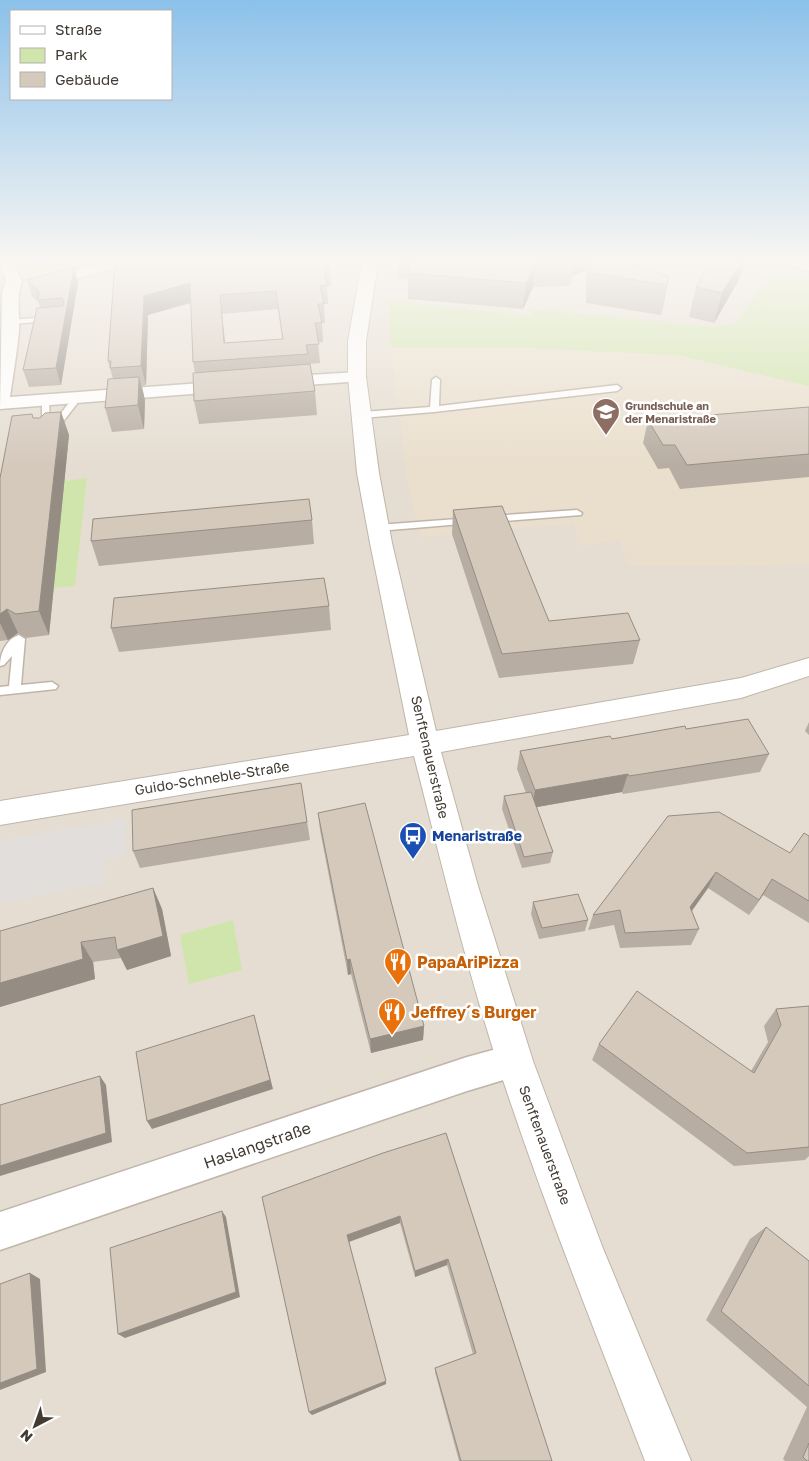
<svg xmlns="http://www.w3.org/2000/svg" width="809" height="1461" font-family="'Golos Text',sans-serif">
<rect width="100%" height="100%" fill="#f1ebe3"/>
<!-- residential -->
<rect fill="#e5ddd1" x="0" y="262" width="809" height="1199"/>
<!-- education -->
<path fill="#eadfcd" d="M 391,348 L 524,348 L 678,355 L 809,386 L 809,565 L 628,566 L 620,540 L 582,546 L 573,524 L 421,537 L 408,486 Z"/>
<!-- green -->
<g fill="#d0e5ac">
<path d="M 21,262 L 99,262 L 29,281 Z"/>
<path d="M 775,264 L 809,273 L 809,386 L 678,355 L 524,348 L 391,348 L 389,301 L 531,316 L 535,310 L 718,327 L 737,323 Z"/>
<path d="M 87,478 L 75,586 L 53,588 L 64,481 Z"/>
<path d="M 233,920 L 242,970 L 189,984 L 180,935 Z"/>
</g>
<!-- parking -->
<g fill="#e1dedb">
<path d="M 642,262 L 679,262 L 676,271 L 641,266 Z"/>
<path d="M 126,819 L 126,855 L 105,860 L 105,883 L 0,903 L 0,840 Z"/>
</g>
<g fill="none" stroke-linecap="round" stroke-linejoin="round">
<defs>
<g id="service">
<path d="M 49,317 L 52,317 L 52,321 L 11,324 L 7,322 L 11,320 Z"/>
<path d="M 436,377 L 440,380 L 439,406 L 617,385 L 621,388 L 617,391 L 434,412 L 362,418 L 358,415 L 362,412 L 430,407 L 432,380 Z"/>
<path d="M 79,393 L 83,396 L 55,432 L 42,432 L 42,397 L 49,399 L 50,427 L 76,394 Z"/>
<path d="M 577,510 L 582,513 L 581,515 L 492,522 L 487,519 L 492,516 Z"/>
<path d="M 470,518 L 474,519 L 474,523 L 378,531 L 373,528 L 378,525 Z"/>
<path d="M 19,635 L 25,639 L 21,685 L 52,682 L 58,686 L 56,689 L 0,695 L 0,687 L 9,686 L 12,656 L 4,665 L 0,666 C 0,654 6,639 19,635 Z"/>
</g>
<g id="minor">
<path d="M 0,262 L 13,262 L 22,281 C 16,297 20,314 19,331 C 17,353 13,375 10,397 L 229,381 L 235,382 L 238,386 L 235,390 L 229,391 L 0,409 L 2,291 L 6,281 Z"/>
<path d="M 106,262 L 128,262 L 126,265 L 40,289 L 35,287 L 32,284 L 35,281 Z"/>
<path d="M 786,262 L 809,262 L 809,271 L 788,265 Z"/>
<path d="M 357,372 L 363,373 L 366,377 L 363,381 L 277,387 L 271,386 L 268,382 L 271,378 L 277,377 Z"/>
<path d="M 515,1044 L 527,1049 L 532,1061 L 527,1073 L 467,1091 L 0,1250 L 0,1212 L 467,1057 Z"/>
</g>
<path id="tertiary" d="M 362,262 L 378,262 L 366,341 L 366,377 L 379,473 L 392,543 L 436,731 L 741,678 L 809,658 L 809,676 L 741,698 L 441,752 L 478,886 L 533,1061 L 602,1246 L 691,1461 L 645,1461 C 594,1329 541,1197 497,1062 C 465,961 440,858 414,756 L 0,825 L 0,801 L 409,735 L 370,543 L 357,473 L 348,377 L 348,341 Z"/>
</defs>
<!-- service casing -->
<use href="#service" stroke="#bfb5a9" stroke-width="3"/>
<!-- minor casing -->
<use href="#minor" stroke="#bfb5a9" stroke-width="3"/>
<!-- tertiary casing -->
<use href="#tertiary" stroke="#bfb5a9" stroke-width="2"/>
<!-- service -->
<use href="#service" fill="#fff" fill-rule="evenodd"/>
<!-- minor -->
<use href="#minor" fill="#fff" fill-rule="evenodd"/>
<!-- tertiary -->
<use href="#tertiary" fill="#fff" fill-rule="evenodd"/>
</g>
<!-- wall -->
<g fill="#b7ada2" fill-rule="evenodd">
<path d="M 115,262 L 330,268 L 331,286 L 327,287 L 328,304 L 324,304 L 325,323 L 322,323 L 323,342 L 318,342 L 320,363 L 309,364 L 315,391 L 317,415 L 199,424 L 194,401 L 195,373 L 193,362 L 191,303 L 148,315 L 146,385 L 142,386 L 145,400 L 144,429 L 112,432 L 105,408 L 113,379 L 108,361 ZM 278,309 L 282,339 L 225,343 L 222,314 Z"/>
<path d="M 398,262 L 630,262 L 669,277 L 661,315 L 586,303 L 586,270 L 572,276 L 570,286 L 533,287 L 523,309 L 408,299 L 408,280 L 398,278 Z"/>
<path d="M 711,262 L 748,262 L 740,275 L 737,283 L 714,323 L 689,317 L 696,287 Z"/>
<path d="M 74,267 L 78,283 L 61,385 L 29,387 L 23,370 L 40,307 L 38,302 L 32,296 L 27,280 Z"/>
<path d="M 809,407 L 809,477 L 680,489 L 669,468 L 658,469 L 643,443 L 648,420 Z"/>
<path d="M 61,412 L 69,435 L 49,635 L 26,638 L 18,633 L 8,640 L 0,641 L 0,478 L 32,414 L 33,418 L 40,418 Z"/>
<path d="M 453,510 L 549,621 L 640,640 L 633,664 L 499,678 L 452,534 Z"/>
<path d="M 312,520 L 314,544 L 99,566 L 91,541 Z"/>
<path d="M 329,606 L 331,630 L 119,652 L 111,628 Z"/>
<path d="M 809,722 L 809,735 L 805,731 Z"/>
<path d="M 686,729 L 769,754 L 760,772 L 623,794 L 622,792 L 536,807 L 553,852 L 550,863 L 522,868 L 502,809 L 504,796 L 526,793 L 517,769 L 520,751 Z"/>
<path d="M 301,783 L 310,840 L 140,868 L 133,851 Z"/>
<path d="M 318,813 L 424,1026 L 423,1040 L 371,1053 L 351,974 L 348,975 L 320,830 Z"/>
<path d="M 668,816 L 790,853 L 809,836 L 809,923 L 763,895 L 749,915 L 708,888 L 692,911 L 699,929 L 691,945 L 620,948 L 614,925 L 588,930 L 593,915 Z"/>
<path d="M 153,888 L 162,909 L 171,956 L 127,970 L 121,958 L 93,962 L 95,979 L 0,1007 L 0,931 Z"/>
<path d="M 533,902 L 588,920 L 585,931 L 539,939 L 531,914 Z"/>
<path d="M 809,1006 L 809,1156 L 805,1160 L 734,1166 L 592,1060 L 599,1044 L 751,1071 L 768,1042 L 764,1026 L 776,1009 Z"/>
<path d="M 446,1133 L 552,1461 L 459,1461 L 435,1372 L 435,1368 L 473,1354 L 447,1265 L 415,1277 L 400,1223 L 349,1241 L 386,1384 L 312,1415 L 309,1412 L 262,1197 Z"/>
<path d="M 766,1227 L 809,1261 L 809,1461 L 785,1461 L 783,1459 L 807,1407 L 706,1320 L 750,1239 Z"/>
</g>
<!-- shaded-wall -->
<g fill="#958d84">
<path d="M 536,262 L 533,287 L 523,309 L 526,283 Z"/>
<path d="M 574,262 L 588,262 L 586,270 L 572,276 Z"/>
<path d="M 740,262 L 748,262 L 740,275 L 737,283 L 714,323 L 722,293 Z"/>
<path d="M 74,267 L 78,283 L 61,385 L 56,368 Z"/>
<path d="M 669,277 L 663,307 L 661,315 L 667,285 Z"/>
<path d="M 190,283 L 193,302 L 148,315 L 146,385 L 141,366 L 144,296 Z"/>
<path d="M 220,295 L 222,314 L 227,362 L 224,343 Z"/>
<path d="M 139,377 L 145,400 L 144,429 L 138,405 Z"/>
<path d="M 61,412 L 69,435 L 49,635 L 39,611 Z"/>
<path d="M 7,609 L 18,633 L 8,640 L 0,623 L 0,614 Z"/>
<path d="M 628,774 L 622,792 L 532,808 L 535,790 Z"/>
<path d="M 716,872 L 708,888 L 683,923 L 690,907 Z"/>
<path d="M 772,879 L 763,895 L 749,915 L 759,900 Z"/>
<path d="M 153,888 L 162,909 L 171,956 L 127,970 L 117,950 Z"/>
<path d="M 81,942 L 93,962 L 95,979 L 0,1007 L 0,983 Z"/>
<path d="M 350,959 L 351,974 L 348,975 L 347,960 Z"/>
<path d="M 254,1015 L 273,1089 L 152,1129 L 147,1121 Z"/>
<path d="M 424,1026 L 423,1040 L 371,1053 L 370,1039 Z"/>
<path d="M 100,1076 L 106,1085 L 112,1142 L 0,1176 L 0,1166 Z"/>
<path d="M 222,1211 L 226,1217 L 240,1297 L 125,1338 L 118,1334 Z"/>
<path d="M 400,1216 L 400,1223 L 349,1242 L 347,1235 Z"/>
<path d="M 448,1259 L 447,1265 L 415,1277 L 415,1271 Z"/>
<path d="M 30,1273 L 40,1279 L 46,1372 L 0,1390 L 0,1383 Z"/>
<path d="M 386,1381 L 386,1384 L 312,1415 L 309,1412 Z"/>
</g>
<!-- building -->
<g fill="#d5c9bc" stroke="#958d84" fill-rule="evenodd">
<path d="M 115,262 L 328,262 L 330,268 L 323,268 L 327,285 L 320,286 L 324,304 L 318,304 L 322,323 L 315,323 L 319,344 L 306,345 L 308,354 L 193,362 L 190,283 L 144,296 L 141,366 L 110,368 L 111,361 L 108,361 L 109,345 ZM 276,291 L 283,339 L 224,343 L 220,295 Z"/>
<path d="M 410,262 L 536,262 L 526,283 L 408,273 Z"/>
<path d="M 590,262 L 630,262 L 669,277 L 667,285 L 591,273 Z"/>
<path d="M 711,262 L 741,262 L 722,293 L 696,287 Z"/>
<path d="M 74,267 L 56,368 L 23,370 L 37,308 L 63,306 L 64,304 L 62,298 L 38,300 L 39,291 L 27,280 Z"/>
<path d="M 310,364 L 315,391 L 194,401 L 193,373 Z"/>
<path d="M 139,377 L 138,405 L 105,408 L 108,379 Z"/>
<path d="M 809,407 L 809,454 L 687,465 L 675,445 L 663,445 L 648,420 Z"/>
<path d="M 61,412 L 39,611 L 16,614 L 7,609 L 0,614 L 0,478 L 12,416 L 32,414 L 33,418 L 40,418 L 45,413 Z"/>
<path d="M 309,499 L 312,520 L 91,541 L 93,519 Z"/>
<path d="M 502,506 L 549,621 L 628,613 L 640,640 L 502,654 L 453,510 Z"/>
<path d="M 324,578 L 329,606 L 111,628 L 114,598 Z"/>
<path d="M 748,719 L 769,754 L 629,776 L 628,774 L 535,790 L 520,751 L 610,736 L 612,739 L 685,726 L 686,729 Z"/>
<path d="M 301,783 L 307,822 L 133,851 L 132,810 Z"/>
<path d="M 531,792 L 553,852 L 524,857 L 504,796 Z"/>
<path d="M 365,803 L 424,1026 L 370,1039 L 350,959 L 347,960 L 318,813 Z"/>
<path d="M 719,812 L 790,853 L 804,833 L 809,836 L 809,901 L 772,879 L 759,900 L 716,872 L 690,907 L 699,929 L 625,933 L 620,910 L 593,915 L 668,816 Z"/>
<path d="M 153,888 L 163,936 L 117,950 L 115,937 L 81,942 L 83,959 L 0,983 L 0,931 Z"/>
<path d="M 578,894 L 588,920 L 542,928 L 533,902 Z"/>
<path d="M 637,991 L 754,1073 L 781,1025 L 776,1009 L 809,1006 L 809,1147 L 747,1153 L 599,1044 Z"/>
<path d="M 254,1015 L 270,1080 L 147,1121 L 136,1052 Z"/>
<path d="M 100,1076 L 106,1133 L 0,1166 L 0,1105 Z"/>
<path d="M 446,1133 L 552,1461 L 461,1461 L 435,1368 L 476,1353 L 448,1259 L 415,1271 L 400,1216 L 347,1235 L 386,1381 L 309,1412 L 262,1197 L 383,1153 Z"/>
<path d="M 222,1211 L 236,1292 L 118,1334 L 110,1248 Z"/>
<path d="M 766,1227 L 809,1261 L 809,1386 L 721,1311 Z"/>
<path d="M 30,1273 L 37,1369 L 0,1383 L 0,1284 Z"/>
<path d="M 809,1443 L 809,1461 L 807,1461 L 803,1457 Z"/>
</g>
<!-- sky -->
<linearGradient id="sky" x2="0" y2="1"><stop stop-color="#8bc1ea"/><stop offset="0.56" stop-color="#f9f6f2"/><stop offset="1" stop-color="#f9f6f2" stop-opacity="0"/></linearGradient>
<rect width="809" height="466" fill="url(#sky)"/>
<!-- icons -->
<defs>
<symbol id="school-pin" viewBox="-11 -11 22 30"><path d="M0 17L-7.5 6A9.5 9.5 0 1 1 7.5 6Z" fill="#8d6e63" stroke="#fff"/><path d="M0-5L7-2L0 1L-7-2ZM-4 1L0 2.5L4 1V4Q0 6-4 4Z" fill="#fff"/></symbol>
<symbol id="bus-pin" viewBox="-11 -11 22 30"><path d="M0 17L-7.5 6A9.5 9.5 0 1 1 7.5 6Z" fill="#1a4fb4" stroke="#fff"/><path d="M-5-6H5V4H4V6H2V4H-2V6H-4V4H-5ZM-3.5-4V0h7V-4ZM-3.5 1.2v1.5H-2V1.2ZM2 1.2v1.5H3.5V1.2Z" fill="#fff"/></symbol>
<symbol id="restaurant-pin" viewBox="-11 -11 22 30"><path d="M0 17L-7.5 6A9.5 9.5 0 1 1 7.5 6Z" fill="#e8710a" stroke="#fff"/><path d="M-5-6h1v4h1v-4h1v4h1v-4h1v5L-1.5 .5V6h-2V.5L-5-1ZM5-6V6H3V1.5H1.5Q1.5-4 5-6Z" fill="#fff"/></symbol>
</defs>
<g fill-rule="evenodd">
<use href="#school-pin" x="590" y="396" width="32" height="43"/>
<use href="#bus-pin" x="397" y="820" width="32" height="43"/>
<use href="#restaurant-pin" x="382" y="946" width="32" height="43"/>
<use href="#restaurant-pin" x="376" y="996" width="32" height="43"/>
</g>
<g text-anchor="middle" stroke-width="5" stroke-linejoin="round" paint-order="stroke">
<!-- far-education labels -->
<g font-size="11" font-weight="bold" fill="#785e54" stroke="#fff" text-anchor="start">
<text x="625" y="410">Grundschule an<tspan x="625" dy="13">der Menaristraße</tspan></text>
</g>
<!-- street labels -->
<g font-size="14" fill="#423b33" stroke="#fff">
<text transform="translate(430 757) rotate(77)" y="5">Senftenauerstraße</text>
<text transform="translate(212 778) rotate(-9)" y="5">Guido-Schneble-Straße</text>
<text transform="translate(545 1145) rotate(70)" y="5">Senftenauerstraße</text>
</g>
<!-- transit labels -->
<g font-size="14" font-weight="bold" fill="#164399" stroke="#fff" text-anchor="start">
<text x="432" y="841">Menaristraße</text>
</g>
<!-- near-food labels -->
<g font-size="16" font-weight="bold" fill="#c56008" stroke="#fff" text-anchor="start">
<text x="417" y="968">PapaAriPizza</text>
<text x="411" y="1018">Jeffrey´s Burger</text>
</g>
<!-- near-street labels -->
<g font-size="16" fill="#423b33" stroke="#fff">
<text transform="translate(257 1145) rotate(-19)" y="6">Haslangstraße</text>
</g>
</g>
<!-- legend -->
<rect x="10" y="10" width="162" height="90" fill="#ffffff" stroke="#b3b1ad"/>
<rect x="20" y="26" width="25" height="8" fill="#ffffff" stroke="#b3b1ad"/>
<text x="55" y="35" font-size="15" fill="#423b33">Straße</text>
<rect x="20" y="48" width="25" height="15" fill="#d0e5ac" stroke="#b3b1ad"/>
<text x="55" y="60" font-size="15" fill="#423b33">Park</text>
<rect x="20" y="72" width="25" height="15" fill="#d5c9bc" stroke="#b3b1ad"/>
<text x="55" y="85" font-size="15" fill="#423b33">Gebäude</text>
<!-- north arrow -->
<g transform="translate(35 1426) rotate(221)" stroke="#ffffff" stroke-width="4" paint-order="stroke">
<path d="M0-4L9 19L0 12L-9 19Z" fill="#423b33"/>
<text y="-8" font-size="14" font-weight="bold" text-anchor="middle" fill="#423b33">N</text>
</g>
</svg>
